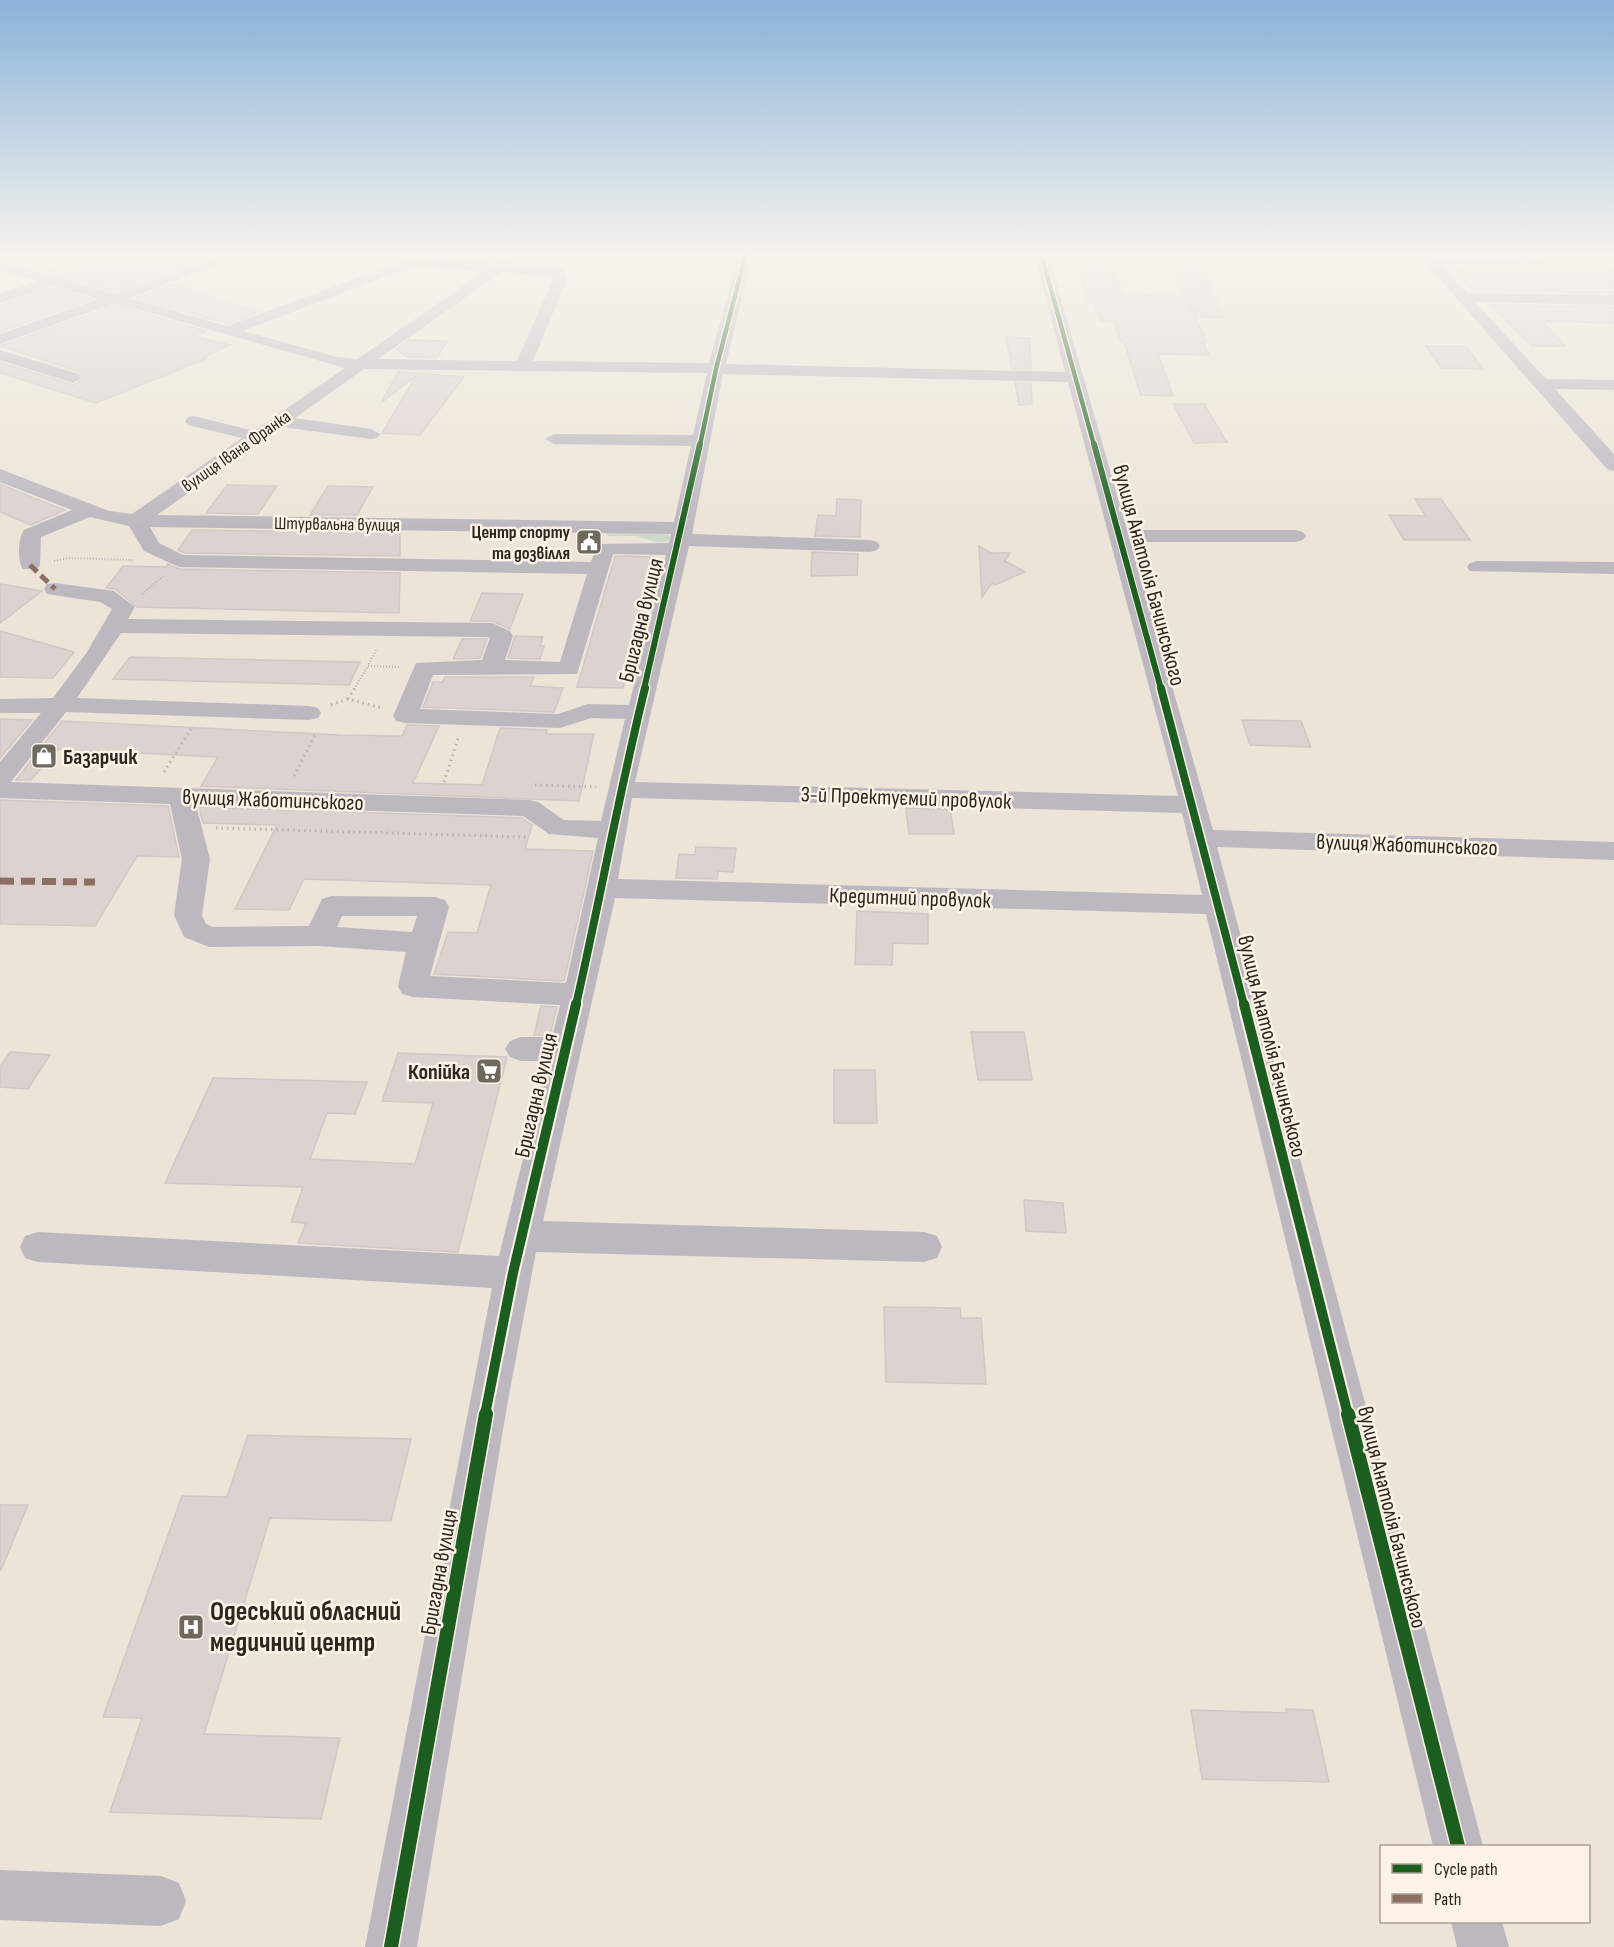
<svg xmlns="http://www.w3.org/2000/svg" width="1614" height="1947" font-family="'Sofia Sans Condensed',sans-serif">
<rect width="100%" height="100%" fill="#ece4d7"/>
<!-- green -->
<path fill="#cedac8" d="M 605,533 L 668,533 L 671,539 C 658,547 646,537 634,536 C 626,536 617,536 609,536 Z"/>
<!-- building -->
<g fill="#dcd2d0" stroke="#d1c8c6" stroke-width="1.5">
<path d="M 87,257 L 212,257 L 114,292 L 43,272 Z"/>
<path d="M 1165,257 L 1197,259 L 1224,318 L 1197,317 Z"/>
<path d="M 1105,258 L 1119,283 L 1122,294 L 1185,296 L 1207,342 L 1203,342 L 1209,355 L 1158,354 L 1173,396 L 1141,395 L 1124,342 L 1121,342 L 1114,321 L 1101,321 L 1091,300 L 1086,300 L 1078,259 Z"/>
<path d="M 1548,263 L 1606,265 L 1614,272 L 1614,293 L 1474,291 L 1453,268 L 1541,267 Z"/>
<path d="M 173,284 L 259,312 L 227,324 L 136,298 Z"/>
<path d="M 54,288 L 92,299 L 0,332 L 0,305 Z"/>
<path d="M 115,305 L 206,331 L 193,336 L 230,345 L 204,357 L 207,358 L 96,403 L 0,373 L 0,362 L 74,385 L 83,379 L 80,372 L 0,346 Z"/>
<path d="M 1490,305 L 1614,307 L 1614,323 L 1542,321 L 1565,346 L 1532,346 Z"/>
<path d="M 1006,337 L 1030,338 L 1031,369 L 1012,369 Z"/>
<path d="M 409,340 L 447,341 L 437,358 L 407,357 L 396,349 Z"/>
<path d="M 1426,346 L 1466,346 L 1483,369 L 1441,368 Z"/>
<path d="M 398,372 L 464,377 L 420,435 L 382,433 L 416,376 L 381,403 Z"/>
<path d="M 1015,383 L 1031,383 L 1032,404 L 1019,405 Z"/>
<path d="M 1173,404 L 1204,404 L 1227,442 L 1194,443 Z"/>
<path d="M 0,484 L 31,497 L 65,510 L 31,525 L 0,512 Z"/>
<path d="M 227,485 L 277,486 L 258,514 L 206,513 Z"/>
<path d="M 328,486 L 373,487 L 357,515 L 310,515 Z"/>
<path d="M 837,499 L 861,500 L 860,537 L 815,536 L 818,515 L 836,516 Z"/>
<path d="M 1415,499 L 1441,499 L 1470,540 L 1404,540 L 1389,515 L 1426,516 Z"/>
<path d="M 192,530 L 400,533 L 400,556 L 184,553 L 178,550 Z"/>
<path d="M 979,546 L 991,553 L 1010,553 L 1005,561 L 1025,572 L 995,585 L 992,583 L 982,597 Z"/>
<path d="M 812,552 L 858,554 L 857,575 L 811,576 Z"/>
<path d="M 615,556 L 655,557 L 623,688 L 577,687 Z"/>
<path d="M 168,564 L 179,569 L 400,573 L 399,613 L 137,607 L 115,589 L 106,588 L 123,566 L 166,567 Z"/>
<path d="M 0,584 L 42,591 L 0,623 Z"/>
<path d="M 482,593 L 523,594 L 510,629 L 492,621 L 470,621 Z"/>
<path d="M 0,631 L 74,652 L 53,678 L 0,677 Z"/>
<path d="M 515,636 L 543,637 L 540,646 L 544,646 L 540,659 L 508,658 Z"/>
<path d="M 462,639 L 487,639 L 480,658 L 453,659 Z"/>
<path d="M 130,657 L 360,662 L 349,685 L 113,679 Z"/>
<path d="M 445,677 L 534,677 L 530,686 L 563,688 L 554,712 L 423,707 L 433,682 L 442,682 Z"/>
<path d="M 0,719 L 32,720 L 0,758 Z"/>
<path d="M 1242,720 L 1301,721 L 1311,747 L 1250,745 Z"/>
<path d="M 62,721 L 340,735 L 402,736 L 407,725 L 439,726 L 413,783 L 482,785 L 500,728 L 547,730 L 546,734 L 594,734 L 579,801 L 201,786 L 218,757 L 58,749 L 31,780 L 16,780 Z"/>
<path d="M 0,800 L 168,806 L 179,857 L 137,856 L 95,926 L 0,924 Z"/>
<path d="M 199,807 L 522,818 L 532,825 L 525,849 L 593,851 L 564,981 L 434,974 L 448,932 L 477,933 L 491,885 L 304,879 L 289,910 L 235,909 L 277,825 L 203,823 Z"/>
<path d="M 906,808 L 950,809 L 954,834 L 909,834 Z"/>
<path d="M 696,847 L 736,848 L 733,872 L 718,871 L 717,879 L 676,878 L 679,854 L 695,855 Z"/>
<path d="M 857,911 L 928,914 L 928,944 L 893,943 L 892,965 L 855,964 Z"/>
<path d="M 541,1006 L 557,1007 L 550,1035 L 534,1035 Z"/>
<path d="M 971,1032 L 1024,1032 L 1032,1080 L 978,1080 Z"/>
<path d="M 10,1052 L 50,1055 L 28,1089 L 0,1087 L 0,1067 Z"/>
<path d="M 398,1053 L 507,1057 L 458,1252 L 298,1243 L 306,1223 L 291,1222 L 303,1187 L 165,1183 L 213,1078 L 367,1082 L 355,1114 L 327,1113 L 310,1159 L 415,1164 L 433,1103 L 382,1101 Z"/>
<path d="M 834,1070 L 875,1070 L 877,1123 L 834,1123 Z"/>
<path d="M 1024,1200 L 1063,1203 L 1066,1233 L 1026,1231 Z"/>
<path d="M 884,1307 L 960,1308 L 961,1318 L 981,1318 L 986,1384 L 886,1382 Z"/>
<path d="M 248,1435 L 411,1439 L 391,1521 L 270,1518 L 204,1734 L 340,1738 L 321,1819 L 110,1812 L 142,1718 L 103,1717 L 182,1496 L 227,1497 Z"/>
<path d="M 0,1505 L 28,1505 L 1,1570 L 0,1570 Z"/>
<path d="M 1286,1709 L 1313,1710 L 1329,1782 L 1202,1779 L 1191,1710 L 1287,1713 Z"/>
</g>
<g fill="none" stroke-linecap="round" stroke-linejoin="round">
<!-- path-far1 -->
<g stroke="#b6b1b2" stroke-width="2" stroke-dasharray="1 2" stroke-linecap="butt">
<path d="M 54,561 L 68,558 L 133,560"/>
<path d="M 142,594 L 163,576"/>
<path d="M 376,650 L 368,666 L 400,667"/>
<path d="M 354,689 L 368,666"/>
</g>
<!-- path -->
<g stroke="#b6b1b2" stroke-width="3" stroke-dasharray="1.5 4" stroke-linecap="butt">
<path d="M 348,699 L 355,688"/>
<path d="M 331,705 L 348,699 L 381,708"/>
<path d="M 164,772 L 191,729"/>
<path d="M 294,776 L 316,733"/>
<path d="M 444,782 L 458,738"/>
<path d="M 535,785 L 596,787"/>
<path d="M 216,828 L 526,837"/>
</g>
<!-- minor -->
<g fill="#bdb7c0" fill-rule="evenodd">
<path d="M 219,257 L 239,257 L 129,298 L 227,326 L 412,258 L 496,263 L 505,257 L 521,257 L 513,264 L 557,267 L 562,268 L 568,277 L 533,361 L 709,363 L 738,257 L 752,257 L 726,364 L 1065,372 L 1035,257 L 1049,257 L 1127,530 L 1296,530 L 1303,532 L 1306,536 L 1303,540 L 1296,542 L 1131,542 L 1213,830 L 1614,842 L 1614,860 L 1217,847 L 1483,1846 L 1433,1846 L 1206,914 L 615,898 L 543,1221 L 924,1232 L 937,1236 L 942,1247 L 937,1258 L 924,1262 L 536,1252 L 508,1400 L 417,1947 L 365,1947 L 492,1288 L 38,1262 L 25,1258 L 20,1247 L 25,1236 L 38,1232 L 499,1256 L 547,1061 L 521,1061 L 510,1057 L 505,1049 L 510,1041 L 521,1037 L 552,1037 L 560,1005 L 413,997 L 402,994 L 398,986 L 406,952 L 319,946 L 209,947 L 184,937 L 174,915 L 182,859 L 170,804 L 0,798 L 0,762 L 41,713 L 0,713 L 0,699 L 53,698 L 87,652 L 112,609 L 100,602 L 47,594 L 44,589 L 47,584 L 55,583 L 114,591 L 135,607 L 128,619 L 492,623 L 510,631 L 513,636 L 505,660 L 560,662 L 587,574 L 179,567 L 144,551 L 129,526 L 90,517 L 41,537 L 40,565 L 37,569 L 23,569 C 17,561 18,538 24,530 L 72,510 L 0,482 L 0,469 L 109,511 L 132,514 L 242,438 L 188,425 L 185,421 L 188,417 L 194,416 L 254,431 L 345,368 L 115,303 L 0,344 L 0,334 L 99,299 L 54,286 L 0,303 L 0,294 L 38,281 L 0,270 L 0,262 L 114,294 ZM 413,266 L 485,271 L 357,359 L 337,357 L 243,331 ZM 502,272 L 554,277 L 517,361 L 378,359 ZM 364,369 L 707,373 L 693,435 L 554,434 L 545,439 L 554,444 L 691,446 L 674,522 L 157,515 L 282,427 L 371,439 L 377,438 L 380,434 L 371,429 L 295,418 ZM 723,374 L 1068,382 L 1178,796 L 635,782 L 689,546 L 870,552 L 877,550 L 880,546 L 877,542 L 870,540 L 692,534 ZM 150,527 L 671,534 L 669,543 L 598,544 L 591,562 L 183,555 L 159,543 ZM 613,554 L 666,555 L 629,705 L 588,704 L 558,714 L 420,709 L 433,675 L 577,674 ZM 121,633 L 487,637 L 490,638 L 482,660 L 416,663 L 393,716 L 396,721 L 405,723 L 560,728 L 591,718 L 625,719 L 601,821 L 564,820 L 538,802 L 529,800 L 11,782 L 66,712 L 309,720 L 318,718 L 321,713 L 318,708 L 309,706 L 77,698 ZM 632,798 L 1182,813 L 1202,895 L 618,879 ZM 196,805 L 523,816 L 549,834 L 598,838 L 566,983 L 430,976 L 449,907 L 445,900 L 435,897 L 332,896 L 322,899 L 309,926 L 213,927 L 206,924 L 202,915 L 210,859 ZM 342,916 L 417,916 L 412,932 L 337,927 Z"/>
<path d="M 1420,257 L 1542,257 L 1548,261 L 1541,265 L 1441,264 L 1467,293 L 1614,295 L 1614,305 L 1475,302 L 1546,379 L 1614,380 L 1614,390 L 1555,389 L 1614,454 L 1614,471 L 1607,469 Z"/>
<path d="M 0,350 L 79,374 L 81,378 L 73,383 L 0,360 Z"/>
<path d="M 1477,561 L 1614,562 L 1614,574 L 1470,571 L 1467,567 L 1470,563 Z"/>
<path d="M 0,1870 L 161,1876 L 179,1883 L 186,1901 L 179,1919 L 161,1926 L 0,1920 Z"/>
<path d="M 1451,1922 L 1502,1922 L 1509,1947 L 1457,1947 Z"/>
</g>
<!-- major -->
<path fill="#aea7b2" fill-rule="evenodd" d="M 0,257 L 12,257 L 0,263 Z"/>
<!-- quiet-far1 -->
<path stroke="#8d6e63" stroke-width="5" stroke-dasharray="10 5" stroke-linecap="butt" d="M 30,565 L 55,589"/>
<!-- quiet -->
<path stroke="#8d6e63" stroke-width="7" stroke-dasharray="14 7" stroke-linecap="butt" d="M 0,881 L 95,882"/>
<defs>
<g id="cycleway-far4">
<path d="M 1042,257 L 1094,445"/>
<path d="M 700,445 L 716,369 L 745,257"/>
</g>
<g id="cycleway-far3">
<path d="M 1094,444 L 1161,689"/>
<path d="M 644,689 L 700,444"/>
</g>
<g id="cycleway-far2">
<path d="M 1161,688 L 1244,1005"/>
<path d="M 576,1005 C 600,900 619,793 645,688"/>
</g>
<g id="cycleway-far1">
<path d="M 1244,1004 L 1348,1415"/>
<path d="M 485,1415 L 513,1273 L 576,1004"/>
</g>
<g id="cycleway">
<path d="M 1348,1414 L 1458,1846"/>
<path d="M 391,1947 L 486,1414"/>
</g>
</defs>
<!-- cycleway-far4 casing -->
<use href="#cycleway-far4" stroke="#fcf3e6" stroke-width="7"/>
<!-- cycleway-far3 casing -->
<use href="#cycleway-far3" stroke="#fcf3e6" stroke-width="8"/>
<!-- cycleway-far2 casing -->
<use href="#cycleway-far2" stroke="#fcf3e6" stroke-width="11"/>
<!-- cycleway-far1 casing -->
<use href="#cycleway-far1" stroke="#fcf3e6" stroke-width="14"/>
<!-- cycleway casing -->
<use href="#cycleway" stroke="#fcf3e6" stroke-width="17"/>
<!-- cycleway-far4 -->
<use href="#cycleway-far4" stroke="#1b5e20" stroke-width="4.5"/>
<!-- cycleway-far3 -->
<use href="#cycleway-far3" stroke="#1b5e20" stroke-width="6"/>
<!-- cycleway-far2 -->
<use href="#cycleway-far2" stroke="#1b5e20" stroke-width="8"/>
<!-- cycleway-far1 -->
<use href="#cycleway-far1" stroke="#1b5e20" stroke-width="10"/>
<!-- cycleway -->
<use href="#cycleway" stroke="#1b5e20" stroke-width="14"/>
</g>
<!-- sky -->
<linearGradient id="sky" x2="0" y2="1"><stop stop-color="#8ab3d8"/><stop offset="0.48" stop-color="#f6f3ed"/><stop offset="1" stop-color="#f6f3ed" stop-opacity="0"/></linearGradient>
<rect width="1614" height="530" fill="url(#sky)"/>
<!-- icons -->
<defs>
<symbol id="civic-square" viewBox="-11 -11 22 22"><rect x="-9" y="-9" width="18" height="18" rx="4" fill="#6f685f" stroke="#fcf3e6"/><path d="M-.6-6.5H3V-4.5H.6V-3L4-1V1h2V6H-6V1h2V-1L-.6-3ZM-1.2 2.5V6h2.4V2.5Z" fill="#fff"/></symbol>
<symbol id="shop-square" viewBox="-11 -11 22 22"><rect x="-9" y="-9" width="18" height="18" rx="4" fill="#6f685f" stroke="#fcf3e6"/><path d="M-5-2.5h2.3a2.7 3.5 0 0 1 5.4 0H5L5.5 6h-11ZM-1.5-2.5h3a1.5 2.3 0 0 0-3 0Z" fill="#fff"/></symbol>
<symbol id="supermarket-square" viewBox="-11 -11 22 22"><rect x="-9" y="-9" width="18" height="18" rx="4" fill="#6f685f" stroke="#fcf3e6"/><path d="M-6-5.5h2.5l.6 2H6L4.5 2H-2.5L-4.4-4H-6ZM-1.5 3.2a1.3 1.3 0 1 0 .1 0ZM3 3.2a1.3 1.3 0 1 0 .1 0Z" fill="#fff"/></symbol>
<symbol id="hospital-square" viewBox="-11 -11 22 22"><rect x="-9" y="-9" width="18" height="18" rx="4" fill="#6f685f" stroke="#fcf3e6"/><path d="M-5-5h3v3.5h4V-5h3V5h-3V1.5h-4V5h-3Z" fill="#fff"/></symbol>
</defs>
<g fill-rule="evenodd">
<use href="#civic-square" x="574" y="527" width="30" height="30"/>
<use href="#shop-square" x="29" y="741" width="30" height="30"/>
<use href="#supermarket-square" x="474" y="1056" width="30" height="30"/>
<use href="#hospital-square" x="176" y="1612" width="30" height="30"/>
</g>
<g text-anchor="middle" stroke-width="5" stroke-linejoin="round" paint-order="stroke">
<!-- far-street labels -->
<g font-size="18" fill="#2c261e" stroke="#fcf3e6">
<text transform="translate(236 451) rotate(-35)" y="6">вулиця Івана Франка</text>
<text transform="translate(337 524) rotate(1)" y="6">Штурвальна вулиця</text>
</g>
<!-- far-poi labels -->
<g font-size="18" font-weight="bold" fill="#2c261e" stroke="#fcf3e6" text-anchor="end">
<text x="570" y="538">Центр спорту<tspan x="570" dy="21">та дозвілля</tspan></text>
</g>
<!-- street labels -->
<g font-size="22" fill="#2c261e" stroke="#fcf3e6">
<text transform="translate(1150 575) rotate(75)" y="8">вулиця Анатолія Бачинського</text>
<text transform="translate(640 620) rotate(-76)" y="8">Бригадна вулиця</text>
<text transform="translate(906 797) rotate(2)" y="8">3-й Проектуємий провулок</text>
<text transform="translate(273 799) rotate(2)" y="8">вулиця Жаботинського</text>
<text transform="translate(1407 844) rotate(2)" y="8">вулиця Жаботинського</text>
<text transform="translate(910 897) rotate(2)" y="8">Кредитний провулок</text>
<text transform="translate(1273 1046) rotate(76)" y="8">вулиця Анатолія Бачинського</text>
<text transform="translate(535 1095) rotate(-77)" y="8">Бригадна вулиця</text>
<text transform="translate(1393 1517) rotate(76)" y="8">вулиця Анатолія Бачинського</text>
<text transform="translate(438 1572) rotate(-80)" y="8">Бригадна вулиця</text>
</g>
<!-- poi labels -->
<g font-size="22" font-weight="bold" fill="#2c261e" stroke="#fcf3e6" text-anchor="start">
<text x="63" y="764">Базарчик</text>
<text x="470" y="1079" text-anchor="end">Копійка</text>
</g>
<!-- near-poi labels -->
<g font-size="27" font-weight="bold" fill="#2c261e" stroke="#fcf3e6" text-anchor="start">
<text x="210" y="1620">Одеський обласний<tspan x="210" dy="31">медичний центр</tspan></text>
</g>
</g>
<!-- legend -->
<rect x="1380" y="1845" width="210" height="78" fill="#fcf3e6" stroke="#a9a196" stroke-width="1.5"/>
<rect x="1392" y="1864" width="30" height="9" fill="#1b5e20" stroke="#a9a196" stroke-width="1.5"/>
<text x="1434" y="1875" font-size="18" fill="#2c261e">Cycle path</text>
<rect x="1392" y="1894" width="30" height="9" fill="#8d6e63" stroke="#a9a196" stroke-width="1.5"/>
<text x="1434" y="1905" font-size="18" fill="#2c261e">Path</text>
</svg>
